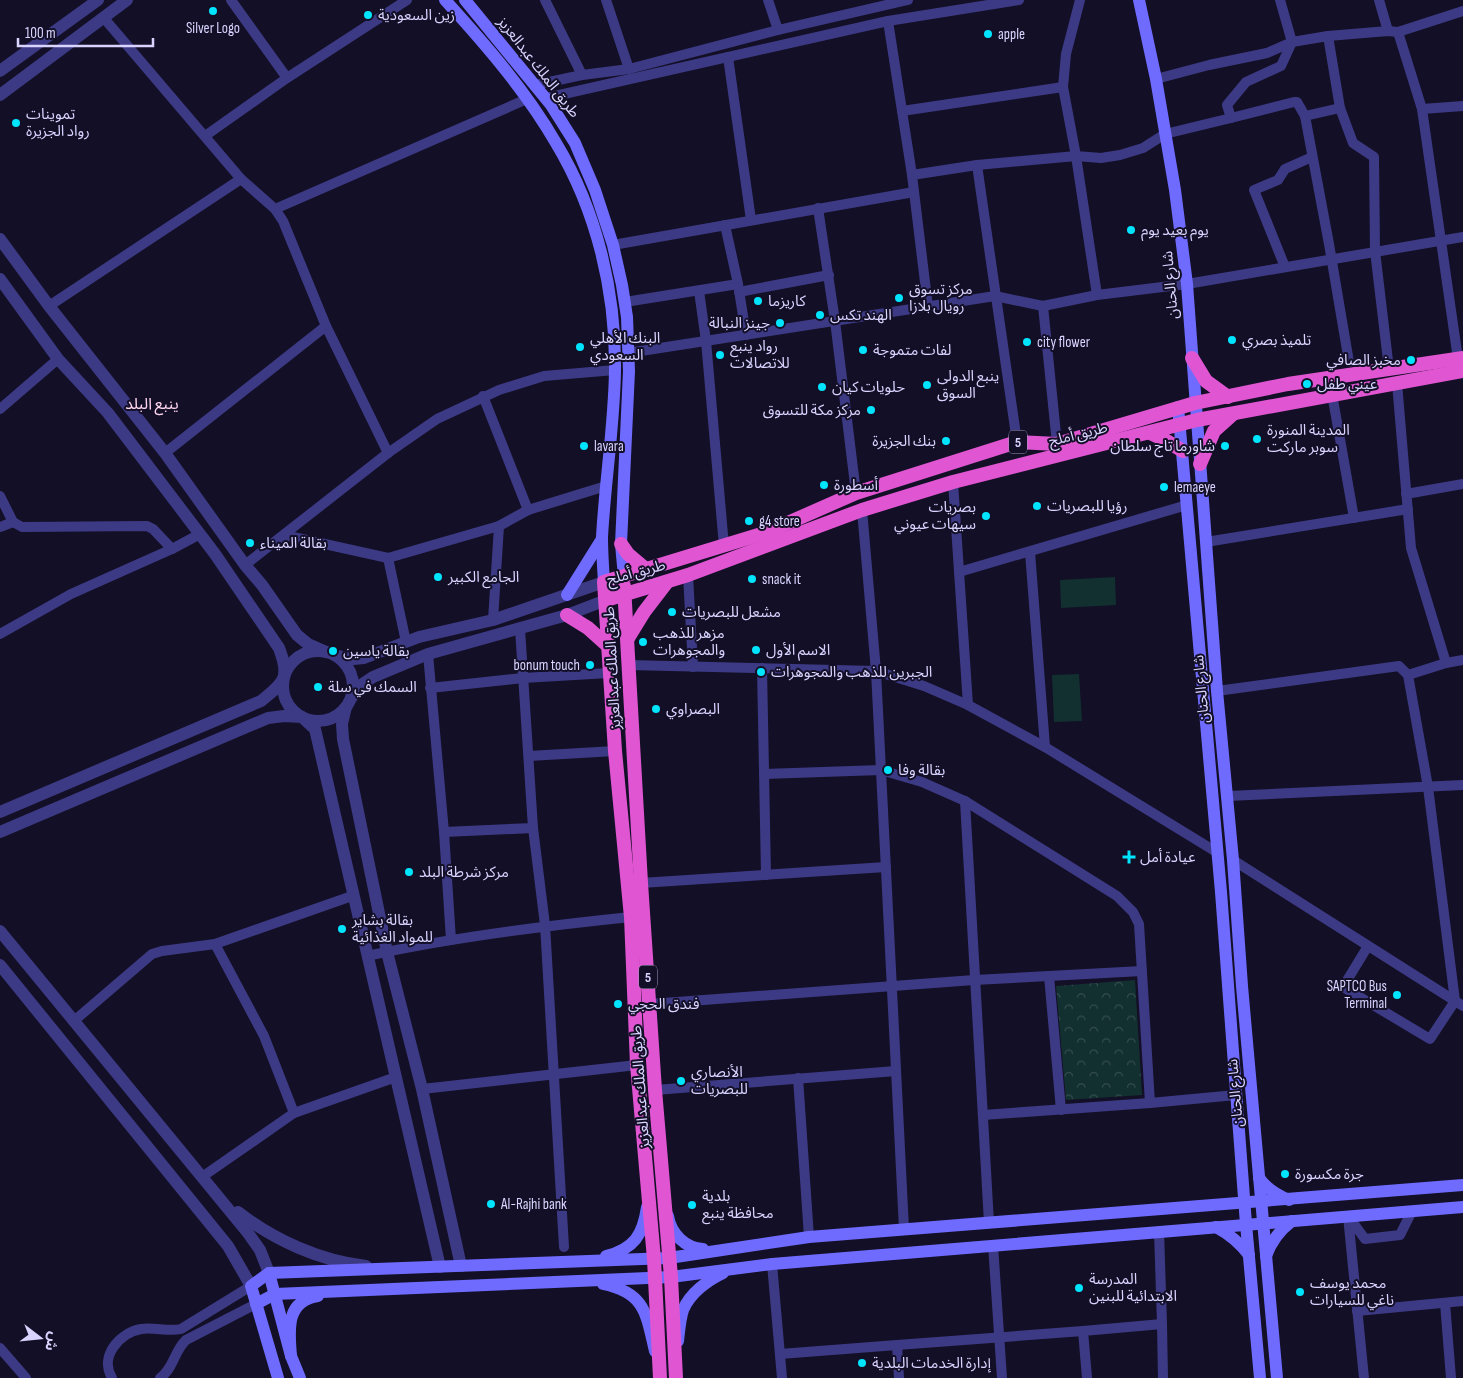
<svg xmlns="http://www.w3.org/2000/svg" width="1463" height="1378" font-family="'Sofia Sans Condensed','Noto Sans Arabic',sans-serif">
<defs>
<pattern id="park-crowns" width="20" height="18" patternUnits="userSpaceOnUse" patternTransform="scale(1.25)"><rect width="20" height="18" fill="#12302f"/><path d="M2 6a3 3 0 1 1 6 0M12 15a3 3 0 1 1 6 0" fill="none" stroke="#344d4e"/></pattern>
</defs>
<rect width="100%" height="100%" fill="#130f26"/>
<!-- park -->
<path fill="url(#park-crowns)" d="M 1135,980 L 1142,1095 L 1066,1100 L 1056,986 Z"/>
<!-- garden -->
<g fill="#12302f">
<path d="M 1115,577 L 1116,605 L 1061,608 L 1060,580 Z"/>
<path d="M 1079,674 L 1082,721 L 1054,722 L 1052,675 Z"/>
</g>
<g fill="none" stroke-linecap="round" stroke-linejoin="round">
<!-- minor -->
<g stroke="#3d3a85" stroke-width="10">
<path d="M 231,0 L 287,78"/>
<path d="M 545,0 L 582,75"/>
<path d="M 606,0 L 629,69"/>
<path d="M 768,0 L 778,30"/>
<path d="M 1379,0 L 1388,31"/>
<path d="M 103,17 L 241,179 L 275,209 L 283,221 L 326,326 L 388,453"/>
<path d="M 888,21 L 912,175 L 928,307"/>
<path d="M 1398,32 L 1422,109 L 1458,359"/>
<path d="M 1328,36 L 1340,108"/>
<path d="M 728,57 L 751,220"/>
<path d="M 1156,79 L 1209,65 L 1267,53 L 1292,42 L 1328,36 L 1388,31 L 1398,32 L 1463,11"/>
<path d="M 535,85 L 582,75 L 629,69 L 778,30 L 908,0"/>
<path d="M 1063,87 L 1066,54 L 1080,0"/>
<path d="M 546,98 L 888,21 L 1019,0"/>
<path d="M 1422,109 L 1463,106"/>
<path d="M 902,111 L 1063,87 L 1076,156 L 1101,158 L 1120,155 L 1143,148 L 1165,134 L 1231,118 L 1227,105 L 1246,82 L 1281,66 L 1292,42 L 1280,0"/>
<path d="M 1305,116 L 1329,244 L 1349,362"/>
<path d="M 1231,118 L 1294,102 L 1297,102 L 1305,116 L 1340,108 L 1353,143 L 1374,157 L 1375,251 L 1389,369"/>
<path d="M 205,136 L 287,78 L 407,0"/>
<path d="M 977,165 L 1017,442"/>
<path d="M 912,175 L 977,165 L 1076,156 L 1097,295"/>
<path d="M 818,208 L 835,321 L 856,493"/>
<path d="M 275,209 L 527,99"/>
<path d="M 725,225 L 738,284 L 746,335"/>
<path d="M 613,245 L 914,192"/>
<path d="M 1285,267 L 1254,190 L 1278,180 L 1285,169 L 1312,157"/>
<path d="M 699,291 L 706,341 L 724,546"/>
<path d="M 739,292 L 829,275"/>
<path d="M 625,302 L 738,284"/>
<path d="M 49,306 L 241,179"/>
<path d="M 1043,306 L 1057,444"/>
<path d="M 628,353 L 995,296 L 1043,306 L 1097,295 L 1187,284 L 1463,237"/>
<path d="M 1397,383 L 1411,548 L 1446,663"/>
<path d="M 1332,394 L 1354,518"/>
<path d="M 483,396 L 528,510 L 499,526 L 493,620"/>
<path d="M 0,409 L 58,359"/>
<path d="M 165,453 L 326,326"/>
<path d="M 953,482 L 968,705"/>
<path d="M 1406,494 L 1463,484"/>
<path d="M 0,496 L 13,522 L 22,527 L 147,526 L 153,529 L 172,549"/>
<path d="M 528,510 L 606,486"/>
<path d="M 862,510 L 876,671 L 904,1229"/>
<path d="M 0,527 L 13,522"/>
<path d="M 284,535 L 388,558 L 406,642"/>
<path d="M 1206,542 L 1408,509"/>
<path d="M 1030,552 L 1045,747"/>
<path d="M 388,558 L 499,526"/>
<path d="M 245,565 L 388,453 L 437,419 L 499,390 L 544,376 L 615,370"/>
<path d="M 959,572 L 1187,505"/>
<path d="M 688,575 L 693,667"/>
<path d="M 520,629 L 533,828 L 545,925 L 564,1247"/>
<path d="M 0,634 L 71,594 L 172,549 L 200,534"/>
<path d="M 428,654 L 444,832 L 451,940"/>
<path d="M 628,665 L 876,671 L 924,686 L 968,705 L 1045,747 L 1218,853"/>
<path d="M 762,668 L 766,875"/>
<path d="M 1408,675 L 1446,663 L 1463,660"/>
<path d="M 430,688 L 523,678 L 609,673"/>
<path d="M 1217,691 L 1399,666 L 1408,675 L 1428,787 L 1455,1001 L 1430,1039 L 1343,987 L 1368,946"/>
<path d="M 529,756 L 615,751"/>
<path d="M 764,774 L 881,770 L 922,782 L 965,801 L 1117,896 L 1133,912 L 1139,924 L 1150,1103"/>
<path d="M 1228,796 L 1463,785"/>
<path d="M 965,801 L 989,1223"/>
<path d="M 444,832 L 533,828"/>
<path d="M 1233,860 L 1463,1006"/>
<path d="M 641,883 L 886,867"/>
<path d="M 215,944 L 264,1036 L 294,1113"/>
<path d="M 367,956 C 454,937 542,926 631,917"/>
<path d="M 1049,976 L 1061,1110"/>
<path d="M 650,1004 L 974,980 L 1142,971"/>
<path d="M 75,1020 L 152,954 L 162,951 L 215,944 L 352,896"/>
<path d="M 798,1078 L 809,1237"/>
<path d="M 422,1089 L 637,1065"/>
<path d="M 655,1090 L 896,1071"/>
<path d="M 983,1115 L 1150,1103 L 1236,1095"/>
<path d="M 202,1177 L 294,1113 L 396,1077"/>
<path d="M 993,1245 L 1002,1378"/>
<path d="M 772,1264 L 782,1378"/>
<path d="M 1445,1303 L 1451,1378"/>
<path d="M 1357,1311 L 1463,1301"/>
<path d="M 1162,1324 L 1163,1378"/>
<path d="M 897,1345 L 1083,1331"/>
<path d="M 0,1348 L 26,1378"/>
<path d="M 780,1354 L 897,1345 L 899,1378"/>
<path d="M 112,1378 C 99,1357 119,1333 141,1329 C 155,1327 168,1332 181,1329 L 251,1286"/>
<path d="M 160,1378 C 174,1368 174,1351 186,1340 L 256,1304"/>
<path d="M 1087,1378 L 1083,1331 L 1162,1324 L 1159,1231"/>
<path d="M 1364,1378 L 1348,1216 L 1365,1239 L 1400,1235 L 1412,1211"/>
</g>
<!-- tertiary -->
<g stroke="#3d3a85" stroke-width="12">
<path d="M 0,71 L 98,0"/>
<path d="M 0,95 L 127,0"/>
<path d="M 0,239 L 49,306 L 165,453 L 245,565 L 262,585 L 297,635 L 308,644 L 326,652"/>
<path d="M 0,279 L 58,359 L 108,413 L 215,554 L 279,648 C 290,677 285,682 261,701 L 0,812"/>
<circle cx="318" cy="686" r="35"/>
<path d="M 337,656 L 353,659 L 364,658 L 419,637 L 493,620 L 604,582"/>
<path d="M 352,697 L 361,685 L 373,677 L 428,654 L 567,615 L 606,600"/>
<path d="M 346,707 L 342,724 L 343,739 L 387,952 L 422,1089 L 461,1266"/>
<path d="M 0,832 L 268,718 L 284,716 L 302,717 L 315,729 L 440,1267"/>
<path d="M 0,931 L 248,1233 L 260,1250 L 269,1273"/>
<path d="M 0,965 L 228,1246 L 251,1286"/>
<path d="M 238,1212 C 274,1240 320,1261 366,1266"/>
</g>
<!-- secondary -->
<g stroke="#6f6bff" stroke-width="12">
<path d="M 445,0 C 485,44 526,91 556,143 C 597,211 616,292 615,371 C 614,427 605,482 602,537 C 602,552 603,567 604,582"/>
<path d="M 465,0 L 551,105 L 575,143 L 595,190 L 613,245 L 622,285 L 627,317 L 629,371 L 621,544 L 624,577"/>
<path d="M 1139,0 L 1156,79 L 1175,190 L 1187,284 L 1217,691 L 1233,860 L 1242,986 L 1277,1378"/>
<path d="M 1178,407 L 1221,892 L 1246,1224 L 1260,1378"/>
<path d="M 567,595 L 602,539"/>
<path d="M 1259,1178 C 1266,1188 1277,1195 1289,1200"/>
<path d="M 668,1216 C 671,1234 685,1248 703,1249"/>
<path d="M 1216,1227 C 1229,1234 1240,1243 1249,1255"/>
<path d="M 606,1256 C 634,1249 643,1235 647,1207"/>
<path d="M 1266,1256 C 1271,1242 1280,1230 1292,1221"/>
<path d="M 269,1273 L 291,1356 L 300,1378"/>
<path d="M 603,1284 C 646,1293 646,1314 655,1351"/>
<path d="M 256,1304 L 275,1294 L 671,1277 L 772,1264 L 1463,1207"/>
<path d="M 678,1341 C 679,1332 680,1319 683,1310 C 690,1293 708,1280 723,1273"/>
<path d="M 291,1356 C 289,1331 285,1301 318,1296"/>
<path d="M 278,1378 L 251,1286 L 269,1273 L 669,1258 L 809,1237 L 1463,1185"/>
</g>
<!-- trunk -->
<g stroke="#e055d1" stroke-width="14">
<path d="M 1192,358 L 1206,381 L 1228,397"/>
<path d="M 1150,433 L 1165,440 L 1183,451"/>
<path d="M 1200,464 L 1214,431 L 1233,414"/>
<path d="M 621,544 L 628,554 L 647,570"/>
<path d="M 624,586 L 641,883 L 655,1090 L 671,1277 L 676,1378"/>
<path d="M 606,600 L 688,575 L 862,510 L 953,482 L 1197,420 L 1463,371"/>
<path d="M 567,615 L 588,628 L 608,646"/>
<path d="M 628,638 L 644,612 L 667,582"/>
<path d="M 660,1378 L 654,1259 L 637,1065 L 631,917 L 615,751 L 604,582 L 765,533 L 856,493 L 1017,442 L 1057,444 L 1195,403 L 1288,384 L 1463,358"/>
</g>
</g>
<!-- markers -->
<g fill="#00e5ff" stroke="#130f26" stroke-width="2">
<circle cx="213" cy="11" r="5"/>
<circle cx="368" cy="15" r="5"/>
<circle cx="988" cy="34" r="5"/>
<circle cx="16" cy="123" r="5"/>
<circle cx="1131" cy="230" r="5"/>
<circle cx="899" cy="298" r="5"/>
<circle cx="758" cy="301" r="5"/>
<circle cx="820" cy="315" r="5"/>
<circle cx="780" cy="323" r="5"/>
<circle cx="1232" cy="340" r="5"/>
<circle cx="1027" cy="342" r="5"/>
<circle cx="580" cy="347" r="5"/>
<circle cx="863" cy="350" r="5"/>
<circle cx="720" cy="355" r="5"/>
<circle cx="1411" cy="360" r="5"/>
<circle cx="1307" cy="384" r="5"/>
<circle cx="927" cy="385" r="5"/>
<circle cx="822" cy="387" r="5"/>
<circle cx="871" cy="410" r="5"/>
<circle cx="1257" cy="439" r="5"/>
<circle cx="946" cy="441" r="5"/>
<circle cx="584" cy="446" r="5"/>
<circle cx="1225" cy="446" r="5"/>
<circle cx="824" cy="485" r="5"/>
<circle cx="1164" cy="487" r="5"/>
<circle cx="1037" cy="506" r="5"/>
<circle cx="986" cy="516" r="5"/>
<circle cx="749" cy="521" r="5"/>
<circle cx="250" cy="543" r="5"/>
<circle cx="438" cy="577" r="5"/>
<circle cx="752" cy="579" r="5"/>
<circle cx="672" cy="612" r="5"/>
<circle cx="643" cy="642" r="5"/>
<circle cx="756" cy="650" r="5"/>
<circle cx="333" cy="651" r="5"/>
<circle cx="590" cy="665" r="5"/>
<circle cx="761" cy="672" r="5"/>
<circle cx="318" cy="687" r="5"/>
<circle cx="656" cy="709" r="5"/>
<circle cx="888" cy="770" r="5"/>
<path d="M1126.5 849.5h5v5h5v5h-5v5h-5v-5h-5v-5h5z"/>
<circle cx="409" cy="872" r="5"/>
<circle cx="342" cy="929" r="5"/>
<circle cx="1397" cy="995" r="5"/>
<circle cx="618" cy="1004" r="5"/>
<circle cx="681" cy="1081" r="5"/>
<circle cx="1285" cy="1174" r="5"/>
<circle cx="491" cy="1204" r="5"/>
<circle cx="692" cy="1205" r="5"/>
<circle cx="1079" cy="1288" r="5"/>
<circle cx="1300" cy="1292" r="5"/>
<circle cx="862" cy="1363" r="5"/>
</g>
<g text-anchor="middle" stroke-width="4" stroke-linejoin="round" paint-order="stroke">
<!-- shield labels -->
<g fill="#130f26" stroke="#9e99be" stroke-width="1">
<rect x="1009" y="430.5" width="18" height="23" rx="4"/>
<rect x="639" y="965.5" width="18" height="23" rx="4"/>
</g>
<g font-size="14" font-weight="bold" fill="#d9d4ff">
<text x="1018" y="447">5</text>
<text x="648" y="982">5</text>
</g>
<!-- poi labels -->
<g font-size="15" fill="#d9d4ff" stroke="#130f26" text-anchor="start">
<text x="378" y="20">زين السعودية</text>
<text x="213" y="33" text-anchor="middle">Silver Logo</text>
<text x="998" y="39">apple</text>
<text x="26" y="119">تموينات<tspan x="26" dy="17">رواد الجزيرة</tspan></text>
<text x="1141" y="235">يوم بعيد يوم</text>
<text x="909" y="294">مركز تسوق<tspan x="909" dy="17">رويال بلازا</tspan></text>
<text x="768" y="306">كاريزما</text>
<text x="830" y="320">الهند تكس</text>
<text x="770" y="328" text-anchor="end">جينز النبالة</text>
<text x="590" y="343">البنك الأهلي<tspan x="590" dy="17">السعودي</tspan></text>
<text x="1242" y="345">تلميذ بصري</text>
<text x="1037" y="347">city flower</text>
<text x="730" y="351">رواد ينبع<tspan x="730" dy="17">للاتصالات</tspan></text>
<text x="873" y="355">لفات متموجة</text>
<text x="1401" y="365" text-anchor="end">مخبز الصافي</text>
<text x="937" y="381">ينبع الدولى<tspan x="937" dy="17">السوق</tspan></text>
<text x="1317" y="389">عيني طفل</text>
<text x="832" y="392">حلويات كيان</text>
<text x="861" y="415" text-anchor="end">مركز مكة للتسوق</text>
<text x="1267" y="435">المدينة المنورة<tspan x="1267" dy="17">سوبر ماركت</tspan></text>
<text x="936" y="446" text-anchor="end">بنك الجزيرة</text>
<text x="594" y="451">lavara</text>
<text x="1215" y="451" text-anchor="end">شاورما تاج سلطان</text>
<text x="834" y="490">أسطورة</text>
<text x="1174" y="492">lemaeye</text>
<text x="1047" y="511">رؤيا للبصريات</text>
<text x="976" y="512" text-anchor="end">بصريات<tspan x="976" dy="17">سيهات عيوني</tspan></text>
<text x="759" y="526">g4 store</text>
<text x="260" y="548">بقالة الميناء</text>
<text x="448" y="582">الجامع الكبير</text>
<text x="762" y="584">snack it</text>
<text x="682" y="617">مشعل للبصريات</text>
<text x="653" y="638">مزهر للذهب<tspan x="653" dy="17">والمجوهرات</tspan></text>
<text x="766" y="655">الاسم الأول</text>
<text x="343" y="656">بقالة ياسين</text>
<text x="580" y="670" text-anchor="end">bonum touch</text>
<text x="771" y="677">الجبرين للذهب والمجوهرات</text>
<text x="328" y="692">السمك في سلة</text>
<text x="666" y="714">البصراوي</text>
<text x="898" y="775">بقالة وفا</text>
<text x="1140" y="862">عيادة أمل</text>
<text x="419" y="877">مركز شرطة البلد</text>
<text x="352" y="925">بقالة بشاير<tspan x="352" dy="17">للمواد الغذائية</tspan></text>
<text x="1387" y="991" text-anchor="end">SAPTCO Bus<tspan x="1387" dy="17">Terminal</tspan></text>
<text x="628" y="1009">فندق الحجي</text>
<text x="691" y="1077">الأنصاري<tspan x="691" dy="17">للبصريات</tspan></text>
<text x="1295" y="1179">جرة مكسورة</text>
<text x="702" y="1201">بلدية<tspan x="702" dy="17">محافظة ينبع</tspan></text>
<text x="501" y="1209">Al-Rajhi bank</text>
<text x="1089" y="1284">المدرسة<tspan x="1089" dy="17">الابتدائية للبنين</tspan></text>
<text x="1310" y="1288">محمد يوسف<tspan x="1310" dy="17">ناغي للسيارات</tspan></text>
<text x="872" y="1368">إدارة الخدمات البلدية</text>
</g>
<!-- street labels -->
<g font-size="15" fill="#d9d4ff" stroke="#130f26">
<text transform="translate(539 67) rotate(52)" y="5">طريق الملك عبدالعزيز</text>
<text transform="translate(1170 285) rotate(-95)" y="5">شارع الحنان</text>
<text transform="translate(1078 434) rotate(-14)" y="5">طريق أملج</text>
<text transform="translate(636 572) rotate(-15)" y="5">طريق أملج</text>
<text transform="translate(612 668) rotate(-93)" y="5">طريق الملك عبدالعزيز</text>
<text transform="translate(1201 689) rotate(-95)" y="5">شارع الحنان</text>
<text transform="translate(640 1087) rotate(-94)" y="5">طريق الملك عبدالعزيز</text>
<text transform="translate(1235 1093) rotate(-95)" y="5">شارع الحنان</text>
</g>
<!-- neighbourhood labels -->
<g font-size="16" fill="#ffd6f0" stroke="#130f26">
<text x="152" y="409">ينبع البلد</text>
</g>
</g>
<!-- north arrow -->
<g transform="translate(40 1338) rotate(106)" stroke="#130f26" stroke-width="4" paint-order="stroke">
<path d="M0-4L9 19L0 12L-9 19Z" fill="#d9d4ff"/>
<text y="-8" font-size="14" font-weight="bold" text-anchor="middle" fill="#d9d4ff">ش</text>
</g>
<!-- scale -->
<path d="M18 38v8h135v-8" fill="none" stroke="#d9d4ff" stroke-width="2.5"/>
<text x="25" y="38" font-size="15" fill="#d9d4ff" stroke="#130f26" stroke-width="4" paint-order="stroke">100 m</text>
</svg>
